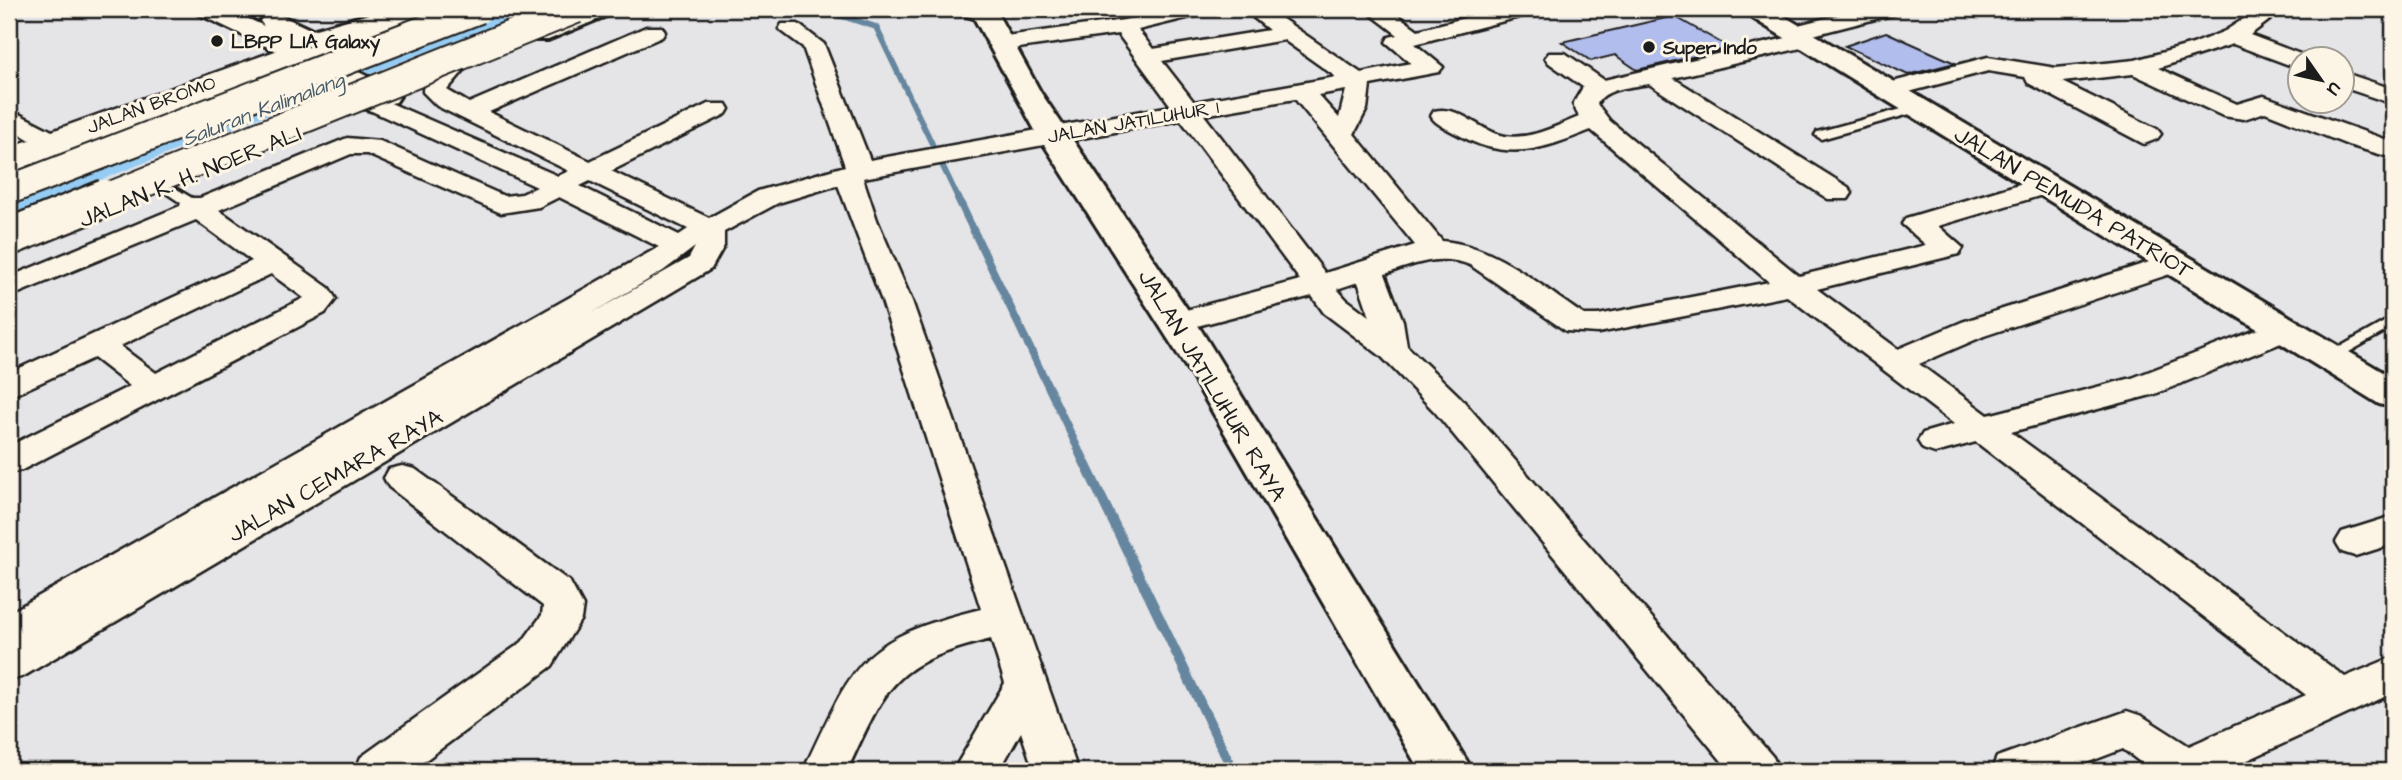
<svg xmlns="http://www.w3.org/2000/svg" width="2402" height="780" font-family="'Architects Daughter',sans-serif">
<rect width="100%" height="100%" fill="#e5e4e7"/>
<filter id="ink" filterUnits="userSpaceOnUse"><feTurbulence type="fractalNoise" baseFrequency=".0143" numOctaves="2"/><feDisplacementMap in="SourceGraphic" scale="14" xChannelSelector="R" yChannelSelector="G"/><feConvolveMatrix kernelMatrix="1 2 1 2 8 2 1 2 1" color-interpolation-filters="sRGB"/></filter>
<g filter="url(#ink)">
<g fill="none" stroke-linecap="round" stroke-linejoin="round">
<!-- stream-far2 -->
<path stroke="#65869e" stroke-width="6" d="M 820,9 L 876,27 L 959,200"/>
<!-- stream-far1 -->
<path stroke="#65869e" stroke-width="8" d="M 958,198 L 1081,455"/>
<!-- stream -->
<path stroke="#65869e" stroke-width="10" d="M 1080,453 L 1233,771"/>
<!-- canal -->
<path fill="#95ccf4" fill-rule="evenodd" d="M 501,9 L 528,9 L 525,13 L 9,216 L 9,200 Z"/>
</g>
<!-- building -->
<g fill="#b0bded" stroke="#1c1c1c" stroke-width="2">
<path d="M 1674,16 L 1730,48 L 1637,70 L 1615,55 L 1591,61 L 1562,42 Z"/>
<path d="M 1886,32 L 1955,63 L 1908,75 L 1845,46 Z"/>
</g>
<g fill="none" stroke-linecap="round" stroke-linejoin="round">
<defs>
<g id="service">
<path d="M 1920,104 L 1924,106 L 1924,110 L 1821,139 L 1815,135 L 1817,132 Z"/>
<path d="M 165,182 L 197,201 L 197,207 L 187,207 L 160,189 L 160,183 Z"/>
<path d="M 2393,317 L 2393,327 L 2335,360 L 2325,360 L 2322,357 Z"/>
</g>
<g id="minor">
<path d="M 1170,9 L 1206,9 L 1203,14 L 1138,30 L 1153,49 L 1269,30 L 1243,9 L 1268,9 L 1361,73 L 1411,63 L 1386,42 L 1389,37 L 1398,35 L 1364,9 L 1389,9 L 1418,30 L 1499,9 L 1534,9 L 1531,14 L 1415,44 L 1443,67 L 1439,72 L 1370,85 L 1367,109 L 1354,134 L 1442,241 C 1496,245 1540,286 1584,315 L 1598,315 L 1769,282 L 1591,130 C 1541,150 1507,162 1457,134 C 1448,129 1436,125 1431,116 L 1434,111 C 1459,104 1480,132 1505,136 C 1530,140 1556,126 1579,117 L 1573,104 L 1583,87 L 1549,63 L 1545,58 L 1549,53 L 1565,53 L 1604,80 L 1786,38 L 1783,33 L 1786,28 L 1862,9 L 1898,9 L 1895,14 L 1813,35 L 1817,40 L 1814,45 L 1673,78 L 1848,187 L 1852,193 L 1848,199 L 1828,199 L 1649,84 C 1633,87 1604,88 1597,104 L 1610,121 L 1799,276 L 1926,245 L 1902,224 L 1906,218 L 2036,179 L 2056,179 L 2060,185 L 2056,191 L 1938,226 L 1963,248 L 1959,254 L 1817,289 L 1898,349 L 1962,322 L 2165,257 L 2175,254 L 2185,257 L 2190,263 L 2185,269 L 1984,336 L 1919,364 L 1988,415 L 2132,378 L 2274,323 L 2285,320 L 2296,323 L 2301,330 L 2296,337 L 2155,394 L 2011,432 L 2345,677 L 2393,657 L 2393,693 L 2224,771 L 2152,771 L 2123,749 L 2065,771 L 1991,771 L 1997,757 L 2127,711 L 2142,716 L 2189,746 L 2306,695 L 1976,442 L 1935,453 L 1923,449 L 1918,441 L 1923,433 L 1954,424 L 1787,296 L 1598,333 L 1566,331 L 1470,265 C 1439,253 1415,264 1385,274 L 1403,321 L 1407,346 L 1459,396 L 1773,757 L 1779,771 L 1730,771 L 1435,412 L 1381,356 L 1324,313 L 1312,296 L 1178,331 L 1167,329 L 1162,322 L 1167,315 L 1300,280 L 1181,120 L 863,178 L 877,220 L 912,301 L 1078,771 L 1034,771 L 1021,732 L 999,771 L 953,771 L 1005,683 L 991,639 C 893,663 887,684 847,771 L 803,771 C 854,663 858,639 981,609 L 882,301 L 838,185 L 778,203 L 724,232 L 724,246 L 711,269 L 24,676 L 9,681 L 9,613 L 659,247 L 559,197 L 539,207 L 501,213 L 367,154 L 351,154 L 219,210 L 329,288 L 336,299 L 325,313 L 22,470 L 9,473 L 9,446 L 130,386 L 94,358 L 9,397 L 9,373 L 252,261 L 196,220 L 9,297 L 9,277 L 180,206 L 182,198 L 200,198 L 347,138 L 380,141 L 504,196 L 522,194 L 537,187 L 363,107 L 360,102 L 363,97 L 372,95 L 558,176 L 569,171 L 437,106 L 423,92 C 423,75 445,60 461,64 L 465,69 L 447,90 L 469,103 L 646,27 L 662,27 L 665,32 L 662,37 L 489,112 L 590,161 L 708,104 L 726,104 L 729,109 L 726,114 L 611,171 L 709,218 L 758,191 L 845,166 L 803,47 L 779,29 L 782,24 L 798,24 L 824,44 L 870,160 L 1171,106 L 1118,34 L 998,51 L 987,44 L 998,37 L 1124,20 ZM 1284,40 L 1336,77 L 1194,102 L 1162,61 ZM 1346,90 L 1339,118 L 1318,95 ZM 1295,99 L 1415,245 L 1325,273 L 1204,115 ZM 590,181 L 688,229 L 679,235 L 580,186 ZM 695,247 L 689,258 L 592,313 L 663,271 ZM 271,274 L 304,298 L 156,373 L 120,346 ZM 1358,282 L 1370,317 L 1346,299 L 1337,289 Z"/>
<path d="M 2259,9 L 2284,9 L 2250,35 L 2308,57 L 2310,60 L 2300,60 L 2300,69 L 2233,44 L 2158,68 L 2237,104 L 2264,96 L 2393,142 L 2393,158 L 2348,145 L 2265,112 L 2244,119 L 2223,116 L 2133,74 L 2062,82 L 2157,129 L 2161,134 L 2157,139 L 2144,144 L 2028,83 L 2025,77 L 1988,71 L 1890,97 L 1881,95 L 1878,90 L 1881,85 L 1988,57 L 2056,68 L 2135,60 L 2193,44 L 2225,31 Z"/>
<path d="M 292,45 L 300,47 L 304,52 L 300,57 L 9,164 L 9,147 L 30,140 L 9,127 L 9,109 L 52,131 Z"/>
<path d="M 2342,72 L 2393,89 L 2393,104 L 2342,87 Z"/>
<path d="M 402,466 L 415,469 L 570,582 L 583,606 L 581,619 L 552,666 L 411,771 L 355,771 L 361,757 L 522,642 L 542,615 L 543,606 L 389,487 L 384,478 L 389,469 Z"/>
<path d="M 2393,516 L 2393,544 L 2355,556 L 2342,552 L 2336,542 L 2342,532 Z"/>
</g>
<path id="tertiary" d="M 957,9 L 994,9 L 997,13 L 1041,93 L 1196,322 L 1473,771 L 1420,771 L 1193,378 L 1036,132 L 974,18 L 960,14 Z"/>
<path id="secondary" d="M 195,9 L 227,9 L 264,26 L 260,21 L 264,16 L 282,16 L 312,30 L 387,9 L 427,9 L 423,14 L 318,45 L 304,46 L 396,90 L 400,96 L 396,102 L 386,104 L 199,14 Z"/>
<g id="primary">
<path d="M 410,9 L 446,9 L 442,14 L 309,65 L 382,96 L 386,102 L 382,108 L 372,111 L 362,108 L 281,75 L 9,177 L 9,158 Z"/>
<path d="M 580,9 L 615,9 L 611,14 L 548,40 L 530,40 L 526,34 L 530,28 Z"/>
<path d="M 1743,9 L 1772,9 L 2393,378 L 2393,407 L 2379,404 L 1746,14 Z"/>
</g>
</defs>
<!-- service casing -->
<use href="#service" stroke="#1c1c1c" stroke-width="5"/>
<!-- minor casing -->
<use href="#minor" stroke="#1c1c1c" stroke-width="5"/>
<!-- tertiary casing -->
<use href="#tertiary" stroke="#1c1c1c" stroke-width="6"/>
<!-- secondary casing -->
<use href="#secondary" stroke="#1c1c1c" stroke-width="6"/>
<!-- primary casing -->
<use href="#primary" stroke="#1c1c1c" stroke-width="6"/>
<!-- service -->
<use href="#service" fill="#fcf5e5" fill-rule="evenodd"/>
<!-- minor -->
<use href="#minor" fill="#fcf5e5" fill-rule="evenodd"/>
<!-- tertiary -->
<use href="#tertiary" fill="#fcf5e5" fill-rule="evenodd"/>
<!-- secondary -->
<use href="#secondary" fill="#fcf5e5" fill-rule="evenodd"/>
<!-- primary -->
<use href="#primary" fill="#fcf5e5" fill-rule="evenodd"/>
<defs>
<g id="motorway-bridge-far1">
<path d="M 9,190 L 479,9"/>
<path d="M 101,200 L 576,9"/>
</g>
<path id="motorway-bridge" d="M 9,237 L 106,198"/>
</defs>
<!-- motorway-bridge-far1 casing -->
<use href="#motorway-bridge-far1" stroke="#1c1c1c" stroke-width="32" stroke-linecap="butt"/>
<!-- motorway-bridge casing -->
<use href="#motorway-bridge" stroke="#1c1c1c" stroke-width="41" stroke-linecap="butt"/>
<!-- motorway-bridge-far1 -->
<use href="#motorway-bridge-far1" stroke="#fcf5e5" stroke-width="28"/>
<!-- motorway-bridge -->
<use href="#motorway-bridge" stroke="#fcf5e5" stroke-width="36"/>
</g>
</g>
<!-- markers -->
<g fill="#1c1c1c" stroke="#fcf5e5" stroke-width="2.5">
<circle cx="217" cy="41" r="7"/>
<circle cx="1649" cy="47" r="7"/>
</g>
<g text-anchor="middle" stroke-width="6" stroke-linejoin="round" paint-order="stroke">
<!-- far-poi labels -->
<g font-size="19" font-weight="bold" fill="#1c1c1c" stroke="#fcf5e5" text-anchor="start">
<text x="231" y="48">LBPP LIA Galaxy</text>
<text x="1663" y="54">Super Indo</text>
</g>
<!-- far-street labels -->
<g font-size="19" fill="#1c1c1c" stroke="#fcf5e5">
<text transform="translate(151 104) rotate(-20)" y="7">JALAN BROMO</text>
<text transform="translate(1133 121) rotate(-10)" y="7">JALAN JATILUHUR 1</text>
</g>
<!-- far-water labels -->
<g font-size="21" font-style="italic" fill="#465a68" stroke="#fcf5e5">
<text transform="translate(263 109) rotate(-21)" y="7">Saluran Kalimalang</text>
</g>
<!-- street labels -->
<g font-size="23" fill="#1c1c1c" stroke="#fcf5e5">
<text transform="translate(190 176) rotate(-22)" y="8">JALAN K. H. NOER ALI</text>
<text transform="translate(2074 202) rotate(31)" y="8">JALAN PEMUDA PATRIOT</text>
<text transform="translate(1213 385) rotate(59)" y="8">JALAN JATILUHUR RAYA</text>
<text transform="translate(335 475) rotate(-30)" y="8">JALAN CEMARA RAYA</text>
</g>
</g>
<!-- margin -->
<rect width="2402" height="780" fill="none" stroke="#fcf5e5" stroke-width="35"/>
<rect x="18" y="18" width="2367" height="745" fill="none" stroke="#1c1c1c" stroke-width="2.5" filter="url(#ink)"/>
<!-- north arrow -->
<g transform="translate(2321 80) rotate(124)"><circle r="33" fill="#fcf5e5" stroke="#a29e95" stroke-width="2"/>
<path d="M0-5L12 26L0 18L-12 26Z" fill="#1c1c1c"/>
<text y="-10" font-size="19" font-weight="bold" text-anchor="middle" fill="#1c1c1c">U</text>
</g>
</svg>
